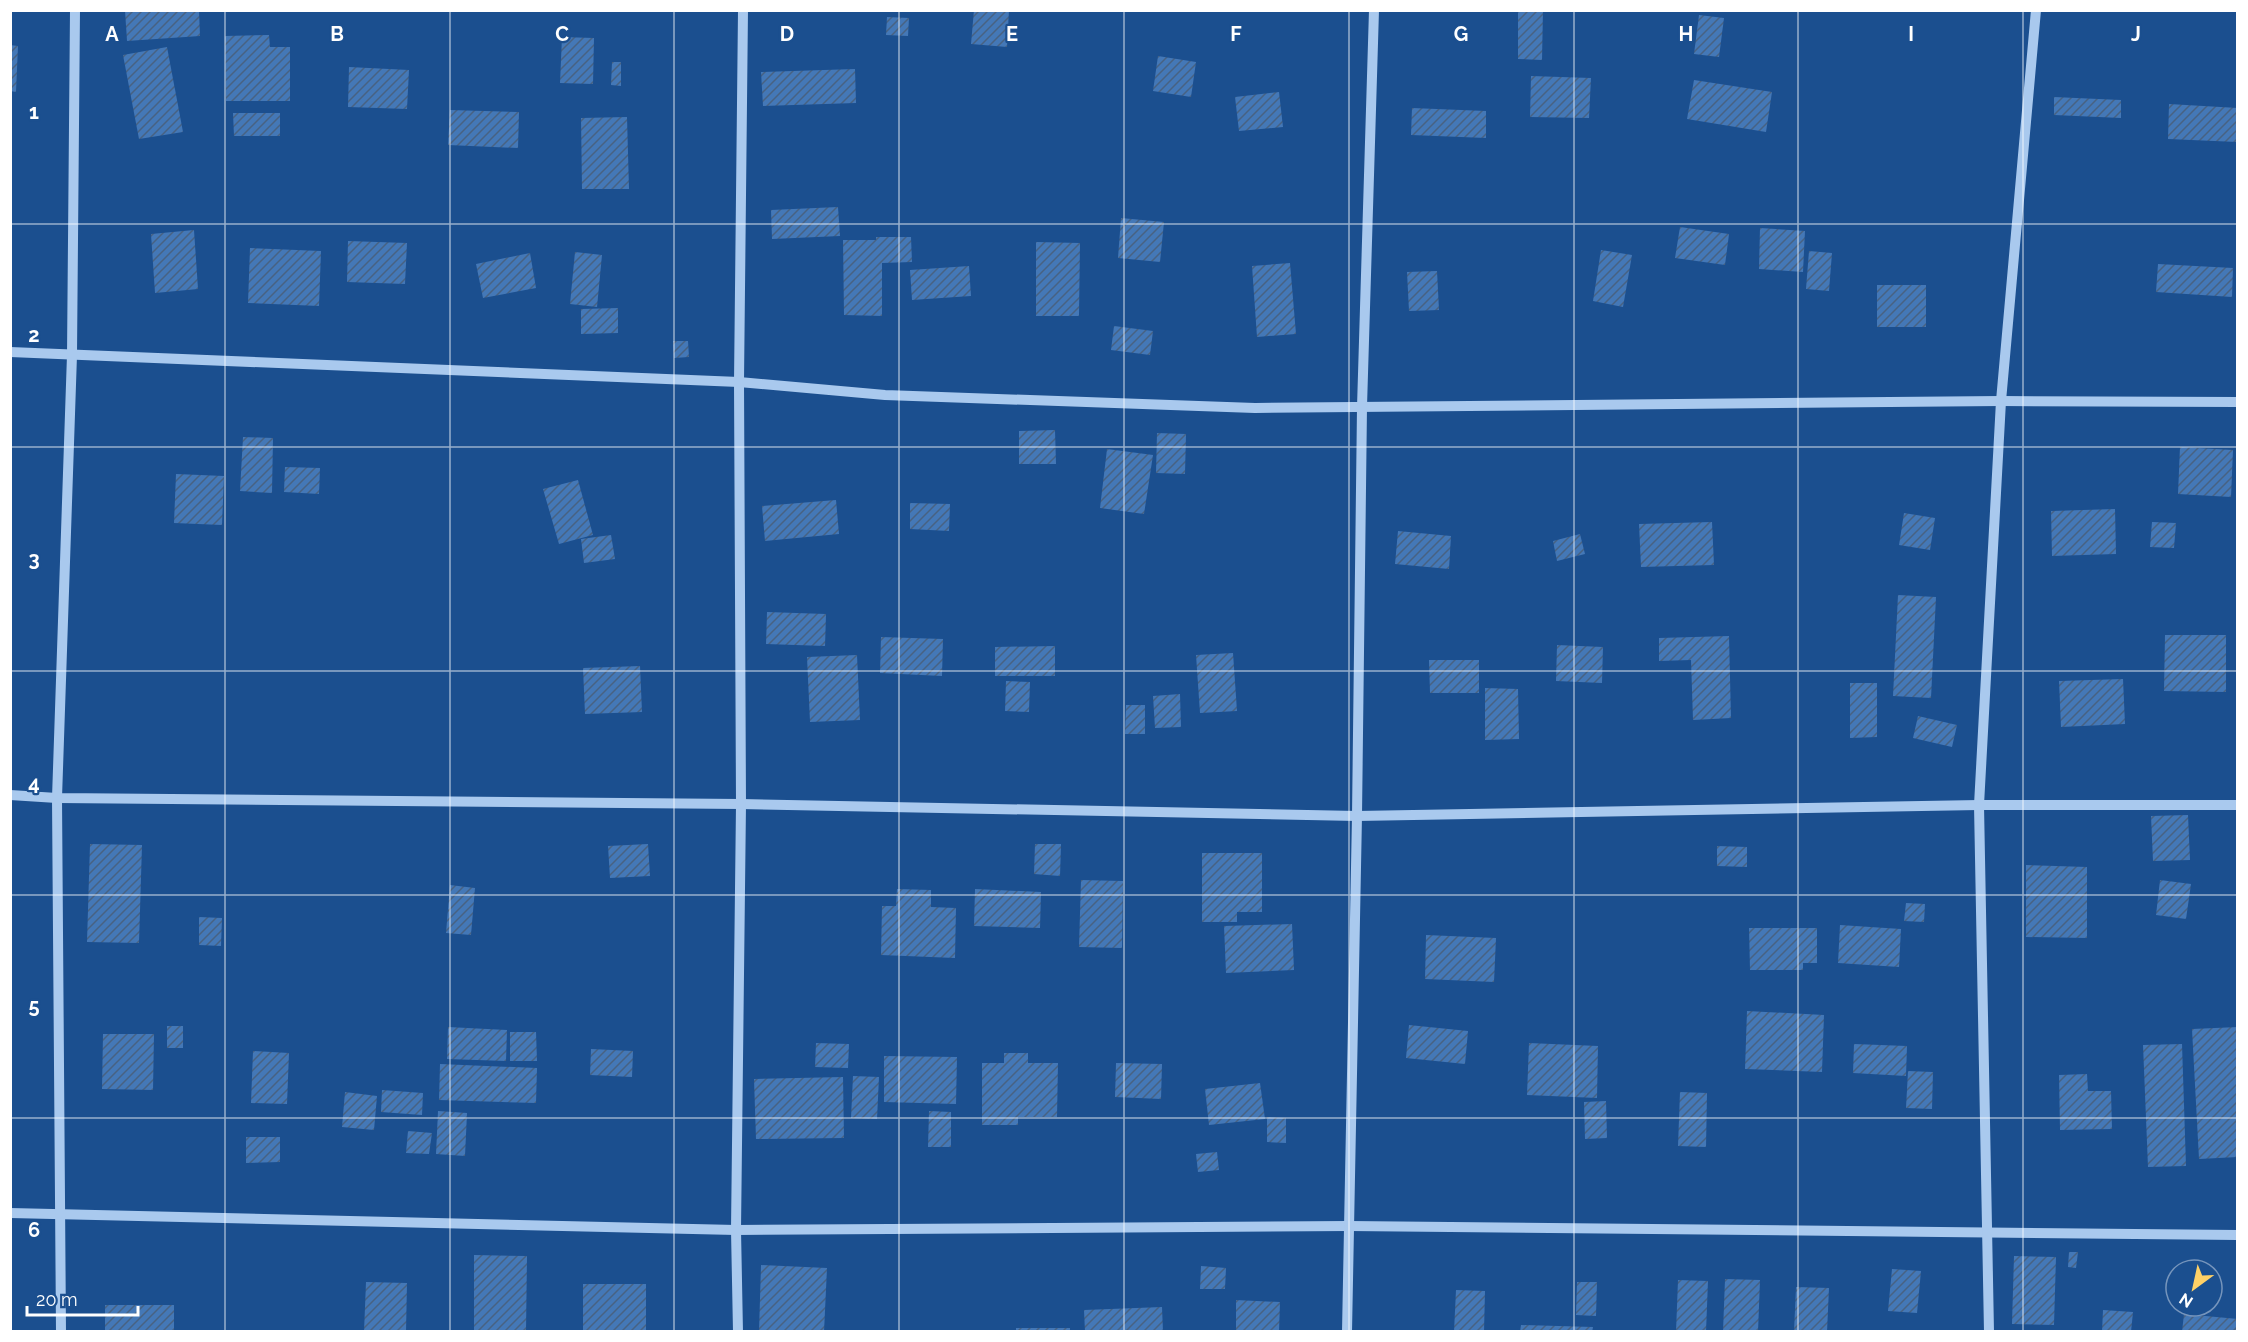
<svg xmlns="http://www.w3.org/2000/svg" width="2248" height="1342" font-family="Raleway,sans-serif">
<defs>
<pattern id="building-hatch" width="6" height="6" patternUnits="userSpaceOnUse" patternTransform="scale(1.5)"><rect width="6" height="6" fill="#4478b7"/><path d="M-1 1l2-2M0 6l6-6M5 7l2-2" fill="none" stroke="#486282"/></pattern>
</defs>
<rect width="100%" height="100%" fill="#1b4f8f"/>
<!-- building -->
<g fill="url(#building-hatch)">
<path d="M 125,10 L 199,10 L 200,36 L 127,41 Z"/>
<path d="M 974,10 L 1009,10 L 1007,47 L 971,44 Z"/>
<path d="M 1518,10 L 1543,10 L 1542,60 L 1518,59 Z"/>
<path d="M 1699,15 L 1724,18 L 1719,57 L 1694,54 Z"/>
<path d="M 887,17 L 909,18 L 908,36 L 886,35 Z"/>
<path d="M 269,35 L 270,47 L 290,47 L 290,101 L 226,101 L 225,36 Z"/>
<path d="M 562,37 L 594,38 L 593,84 L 560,83 Z"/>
<path d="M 10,45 L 18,46 L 16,92 L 10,91 Z"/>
<path d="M 167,47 L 183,132 L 139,139 L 123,55 Z"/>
<path d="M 1158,56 L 1196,62 L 1191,97 L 1153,91 Z"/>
<path d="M 612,62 L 621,62 L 621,86 L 611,85 Z"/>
<path d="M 349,67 L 409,70 L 407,109 L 348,107 Z"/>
<path d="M 855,69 L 856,103 L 763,106 L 761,72 Z"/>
<path d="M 1531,76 L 1591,78 L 1589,118 L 1530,117 Z"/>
<path d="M 1694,80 L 1772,92 L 1766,132 L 1687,119 Z"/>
<path d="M 1279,92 L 1283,127 L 1239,131 L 1235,97 Z"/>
<path d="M 2054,97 L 2121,100 L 2121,118 L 2054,115 Z"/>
<path d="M 2169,104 L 2238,108 L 2237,142 L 2168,139 Z"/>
<path d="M 1412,108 L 1486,111 L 1486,138 L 1411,135 Z"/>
<path d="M 450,110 L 519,112 L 518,148 L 448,145 Z"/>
<path d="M 233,113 L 280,113 L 280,136 L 234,136 Z"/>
<path d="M 627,117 L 629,189 L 582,189 L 581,118 Z"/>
<path d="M 838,207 L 840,236 L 772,239 L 771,210 Z"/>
<path d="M 1121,218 L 1164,222 L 1160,262 L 1118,258 Z"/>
<path d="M 1680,227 L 1729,234 L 1725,265 L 1675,258 Z"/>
<path d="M 1760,228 L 1805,231 L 1803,272 L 1759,269 Z"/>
<path d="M 194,230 L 198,289 L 155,293 L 151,234 Z"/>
<path d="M 876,237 L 911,237 L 912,262 L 882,263 L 882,316 L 844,315 L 843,240 L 876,240 Z"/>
<path d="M 348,241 L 407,243 L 405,284 L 347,282 Z"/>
<path d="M 1036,242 L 1080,243 L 1079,316 L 1036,316 Z"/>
<path d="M 250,248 L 321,251 L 319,306 L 248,303 Z"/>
<path d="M 1601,250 L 1632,255 L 1623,307 L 1593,301 Z"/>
<path d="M 1809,251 L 1832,253 L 1829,291 L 1806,289 Z"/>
<path d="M 575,252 L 602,255 L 597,307 L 570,304 Z"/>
<path d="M 530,253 L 536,288 L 483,298 L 476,264 Z"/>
<path d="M 1290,263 L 1296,334 L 1257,337 L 1252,266 Z"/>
<path d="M 2158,264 L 2233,268 L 2232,297 L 2156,292 Z"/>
<path d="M 969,266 L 971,296 L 912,300 L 910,270 Z"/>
<path d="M 1437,271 L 1439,310 L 1409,311 L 1407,272 Z"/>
<rect x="1877" y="285" width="49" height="42"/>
<path d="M 618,308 L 618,333 L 581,334 L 581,309 Z"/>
<path d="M 1114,326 L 1153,331 L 1150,355 L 1111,350 Z"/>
<path d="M 673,341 L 688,341 L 689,357 L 674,358 Z"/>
<path d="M 1055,430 L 1056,464 L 1019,464 L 1019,431 Z"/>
<path d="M 1157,433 L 1186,434 L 1185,474 L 1156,473 Z"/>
<path d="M 243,437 L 273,438 L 272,493 L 240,491 Z"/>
<path d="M 2180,447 L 2233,450 L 2231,497 L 2178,494 Z"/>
<path d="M 1107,449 L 1153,455 L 1144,514 L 1100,508 Z"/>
<path d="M 285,467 L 320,468 L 319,494 L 284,492 Z"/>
<path d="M 176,474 L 224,476 L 222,525 L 174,523 Z"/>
<path d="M 578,480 L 593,535 L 559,544 L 543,489 Z"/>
<path d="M 836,500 L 839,534 L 765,541 L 762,506 Z"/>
<path d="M 910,503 L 950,504 L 949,531 L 910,529 Z"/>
<path d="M 2115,509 L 2116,554 L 2052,556 L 2051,511 Z"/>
<path d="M 1904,513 L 1935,518 L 1930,550 L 1899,545 Z"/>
<path d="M 1712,522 L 1714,565 L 1641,567 L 1639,524 Z"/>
<path d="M 2152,522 L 2176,523 L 2174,548 L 2150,547 Z"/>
<path d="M 1398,531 L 1451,536 L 1449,569 L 1395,564 Z"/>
<path d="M 1580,534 L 1585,554 L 1557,561 L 1553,541 Z"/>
<path d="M 611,535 L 615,559 L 584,563 L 581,539 Z"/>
<path d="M 1898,595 L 1936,597 L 1931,698 L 1893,696 Z"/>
<path d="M 767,612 L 826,614 L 825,646 L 766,644 Z"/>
<path d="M 2165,635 L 2226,635 L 2226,692 L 2164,691 Z"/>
<path d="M 1729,636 L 1731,718 L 1693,720 L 1691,660 L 1659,661 L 1659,638 Z"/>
<path d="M 881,637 L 943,639 L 942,676 L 880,673 Z"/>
<path d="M 1557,645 L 1603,647 L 1602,683 L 1556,681 Z"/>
<path d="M 1055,646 L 1055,676 L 995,676 L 995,647 Z"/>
<path d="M 1233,653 L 1237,711 L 1200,713 L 1196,655 Z"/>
<path d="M 857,655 L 860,720 L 810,722 L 807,657 Z"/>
<path d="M 1429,660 L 1479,660 L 1479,693 L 1430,693 Z"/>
<path d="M 640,666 L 642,712 L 585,714 L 583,668 Z"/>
<path d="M 2123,679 L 2125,724 L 2061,727 L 2059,681 Z"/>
<path d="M 1006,681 L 1030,682 L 1029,712 L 1005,711 Z"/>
<path d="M 1850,683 L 1877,683 L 1877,737 L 1850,738 Z"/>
<path d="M 1485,688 L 1518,689 L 1519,739 L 1485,740 Z"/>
<path d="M 1180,694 L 1181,727 L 1155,728 L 1153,696 Z"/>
<path d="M 1126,705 L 1145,705 L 1145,734 L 1125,734 Z"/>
<path d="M 1918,716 L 1957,725 L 1952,747 L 1913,738 Z"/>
<path d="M 2188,815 L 2190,860 L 2153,861 L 2151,816 Z"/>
<path d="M 90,844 L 142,845 L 139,943 L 87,942 Z"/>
<path d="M 648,844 L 650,876 L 610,878 L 608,846 Z"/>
<path d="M 1035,844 L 1061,844 L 1060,876 L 1034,874 Z"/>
<path d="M 1717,846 L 1747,847 L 1747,867 L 1717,866 Z"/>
<path d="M 1202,853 L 1262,853 L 1262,912 L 1237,912 L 1237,922 L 1202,922 Z"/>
<path d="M 2026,865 L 2087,867 L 2087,938 L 2026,937 Z"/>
<path d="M 1081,880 L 1123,881 L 1122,948 L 1079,947 Z"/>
<path d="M 2160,880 L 2191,884 L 2186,919 L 2156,915 Z"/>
<path d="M 450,885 L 475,888 L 471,935 L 446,933 Z"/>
<path d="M 897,889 L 931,890 L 931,907 L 956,908 L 955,958 L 881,955 L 882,906 L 896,906 Z"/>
<path d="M 975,889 L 1041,892 L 1040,928 L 974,926 Z"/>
<path d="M 1906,903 L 1925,904 L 1924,922 L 1904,921 Z"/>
<path d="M 199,917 L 222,918 L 221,946 L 199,945 Z"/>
<path d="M 1292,924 L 1294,970 L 1226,973 L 1224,926 Z"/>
<path d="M 1840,925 L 1901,929 L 1899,967 L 1838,963 Z"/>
<path d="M 1749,928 L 1817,928 L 1817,963 L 1803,963 L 1803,970 L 1750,970 Z"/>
<path d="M 1426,935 L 1496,938 L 1494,982 L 1425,979 Z"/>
<path d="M 1747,1011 L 1824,1015 L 1822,1072 L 1745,1069 Z"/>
<path d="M 1409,1025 L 1468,1031 L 1465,1064 L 1406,1058 Z"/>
<rect x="167" y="1026" width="16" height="22"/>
<path d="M 448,1027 L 507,1030 L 506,1061 L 447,1059 Z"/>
<path d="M 2238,1027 L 2238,1157 L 2199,1159 L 2192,1029 Z"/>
<path d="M 510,1032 L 536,1032 L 537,1061 L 510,1061 Z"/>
<path d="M 103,1034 L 154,1034 L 153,1090 L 102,1089 Z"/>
<path d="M 816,1043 L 849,1044 L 848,1068 L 815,1067 Z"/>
<path d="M 1529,1043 L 1598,1046 L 1597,1098 L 1527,1095 Z"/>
<path d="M 1854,1044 L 1907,1046 L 1906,1076 L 1853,1073 Z"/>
<path d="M 2182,1044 L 2186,1166 L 2148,1167 L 2143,1045 Z"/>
<path d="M 591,1049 L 633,1051 L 632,1077 L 590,1075 Z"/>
<path d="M 253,1051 L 289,1053 L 287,1104 L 251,1103 Z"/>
<path d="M 1004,1053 L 1028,1053 L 1028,1063 L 1058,1063 L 1057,1117 L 1018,1117 L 1018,1125 L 982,1125 L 982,1063 L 1004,1063 Z"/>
<path d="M 884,1056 L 957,1057 L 956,1104 L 884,1102 Z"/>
<path d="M 1116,1063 L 1162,1064 L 1161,1099 L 1115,1097 Z"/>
<path d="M 440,1064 L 537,1068 L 536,1103 L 439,1100 Z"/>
<path d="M 1908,1071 L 1933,1072 L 1932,1109 L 1906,1108 Z"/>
<path d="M 2087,1074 L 2088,1091 L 2111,1091 L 2112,1129 L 2060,1130 L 2059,1075 Z"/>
<path d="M 853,1076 L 879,1077 L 877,1119 L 851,1118 Z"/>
<path d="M 843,1077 L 844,1138 L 756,1139 L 754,1079 Z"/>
<path d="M 1260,1083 L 1265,1119 L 1209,1125 L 1205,1089 Z"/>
<path d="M 382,1090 L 423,1093 L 422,1115 L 381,1112 Z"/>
<path d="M 345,1092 L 377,1096 L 374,1130 L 342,1127 Z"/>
<path d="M 1680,1092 L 1707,1093 L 1706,1147 L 1678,1146 Z"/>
<path d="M 1606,1101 L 1607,1138 L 1585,1139 L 1584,1102 Z"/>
<path d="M 438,1111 L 467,1113 L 465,1156 L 436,1154 Z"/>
<path d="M 929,1111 L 951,1112 L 951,1147 L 928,1147 Z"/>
<path d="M 1267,1117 L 1286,1118 L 1286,1143 L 1267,1142 Z"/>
<path d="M 408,1131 L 432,1133 L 429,1154 L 406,1153 Z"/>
<path d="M 246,1137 L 280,1137 L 280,1162 L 246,1163 Z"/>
<path d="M 1217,1152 L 1219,1170 L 1198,1172 L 1196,1154 Z"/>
<path d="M 2069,1252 L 2078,1252 L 2076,1268 L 2068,1267 Z"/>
<path d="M 474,1255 L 527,1256 L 526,1332 L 474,1332 Z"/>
<path d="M 2014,1256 L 2056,1257 L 2054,1325 L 2012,1324 Z"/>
<path d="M 761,1265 L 827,1268 L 824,1332 L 759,1332 Z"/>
<path d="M 1201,1266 L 1226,1268 L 1225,1289 L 1200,1289 Z"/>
<path d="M 1892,1269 L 1921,1271 L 1917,1313 L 1888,1311 Z"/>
<path d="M 1725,1279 L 1760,1280 L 1758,1332 L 1723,1332 Z"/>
<path d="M 1678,1280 L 1708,1281 L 1706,1332 L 1676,1332 Z"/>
<path d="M 366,1282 L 407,1283 L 406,1332 L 364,1332 Z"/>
<path d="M 1577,1282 L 1597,1282 L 1596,1316 L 1576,1315 Z"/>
<rect x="583" y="1284" width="63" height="48"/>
<path d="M 1796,1287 L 1829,1288 L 1827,1332 L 1794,1332 Z"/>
<path d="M 1456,1290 L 1485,1291 L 1484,1332 L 1454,1332 Z"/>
<path d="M 1236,1300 L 1280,1302 L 1279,1332 L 1236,1332 Z"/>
<rect x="105" y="1305" width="69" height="27"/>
<path d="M 1162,1307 L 1163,1332 L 1085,1332 L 1084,1310 Z"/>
<path d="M 2103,1310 L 2133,1312 L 2131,1332 L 2102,1332 Z"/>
<path d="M 2184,1314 L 2238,1319 L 2237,1332 L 2182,1332 Z"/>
<path d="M 1521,1325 L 1593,1327 L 1592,1332 L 1520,1332 Z"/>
<rect x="1016" y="1328" width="54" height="4"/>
</g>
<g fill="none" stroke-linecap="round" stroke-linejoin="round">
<!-- minor -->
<g stroke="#a9c9ee" stroke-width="10">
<path d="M 10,352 L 739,382 L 885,395 L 1255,408 L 2001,401 L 2238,402"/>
<path d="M 10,795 L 57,798 L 741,804 L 1357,816 L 1979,805 L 2238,805"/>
<path d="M 10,1213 L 736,1230 L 1349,1226 L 2238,1235"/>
<path d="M 61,1332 L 57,798 L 72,355 L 75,10"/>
<path d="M 738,1332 L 736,1230 L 741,804 L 739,382 L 743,10"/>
<path d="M 1347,1332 L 1357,816 L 1362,407 L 1374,10"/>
<path d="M 1989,1332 L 1979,805 L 2001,401 L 2036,10"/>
</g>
</g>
<!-- grid -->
<path fill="none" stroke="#fff" stroke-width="1.5" stroke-opacity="0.55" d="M 225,10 L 225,1332M 450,10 L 450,1332M 674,10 L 674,1332M 899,10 L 899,1332M 1124,10 L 1124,1332M 1349,10 L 1349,1332M 1574,10 L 1574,1332M 1798,10 L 1798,1332M 2023,10 L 2023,1332M 10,224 L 2238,224M 10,447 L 2238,447M 10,671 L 2238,671M 10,895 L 2238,895M 10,1118 L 2238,1118"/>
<g font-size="20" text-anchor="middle" font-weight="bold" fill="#fff" stroke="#1b4f8f" stroke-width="4.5" stroke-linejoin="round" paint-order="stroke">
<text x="112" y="41">A</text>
<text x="337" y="41">B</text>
<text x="562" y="41">C</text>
<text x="787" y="41">D</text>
<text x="1012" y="41">E</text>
<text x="1236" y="41">F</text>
<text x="1461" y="41">G</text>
<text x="1686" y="41">H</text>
<text x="1911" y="41">I</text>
<text x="2136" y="41">J</text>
<text x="34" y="119">1</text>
<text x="34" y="342">2</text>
<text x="34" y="566">3</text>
<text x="34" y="790">4</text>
<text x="34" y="1013">5</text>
<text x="34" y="1237">6</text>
</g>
<!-- border -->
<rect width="2248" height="1342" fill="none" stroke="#ffffff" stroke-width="24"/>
<!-- north arrow -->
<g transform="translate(2194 1288) rotate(213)"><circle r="28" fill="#1b4f8f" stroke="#7695bc" stroke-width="1.5"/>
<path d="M0-4.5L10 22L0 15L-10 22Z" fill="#ffd166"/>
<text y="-9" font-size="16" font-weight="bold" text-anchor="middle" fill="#ffffff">N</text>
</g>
<!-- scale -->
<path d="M27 1306v9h111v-9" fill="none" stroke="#ffffff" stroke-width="3"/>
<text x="36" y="1306" font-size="18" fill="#ffffff" stroke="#1b4f8f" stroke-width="4.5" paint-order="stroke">20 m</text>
</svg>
